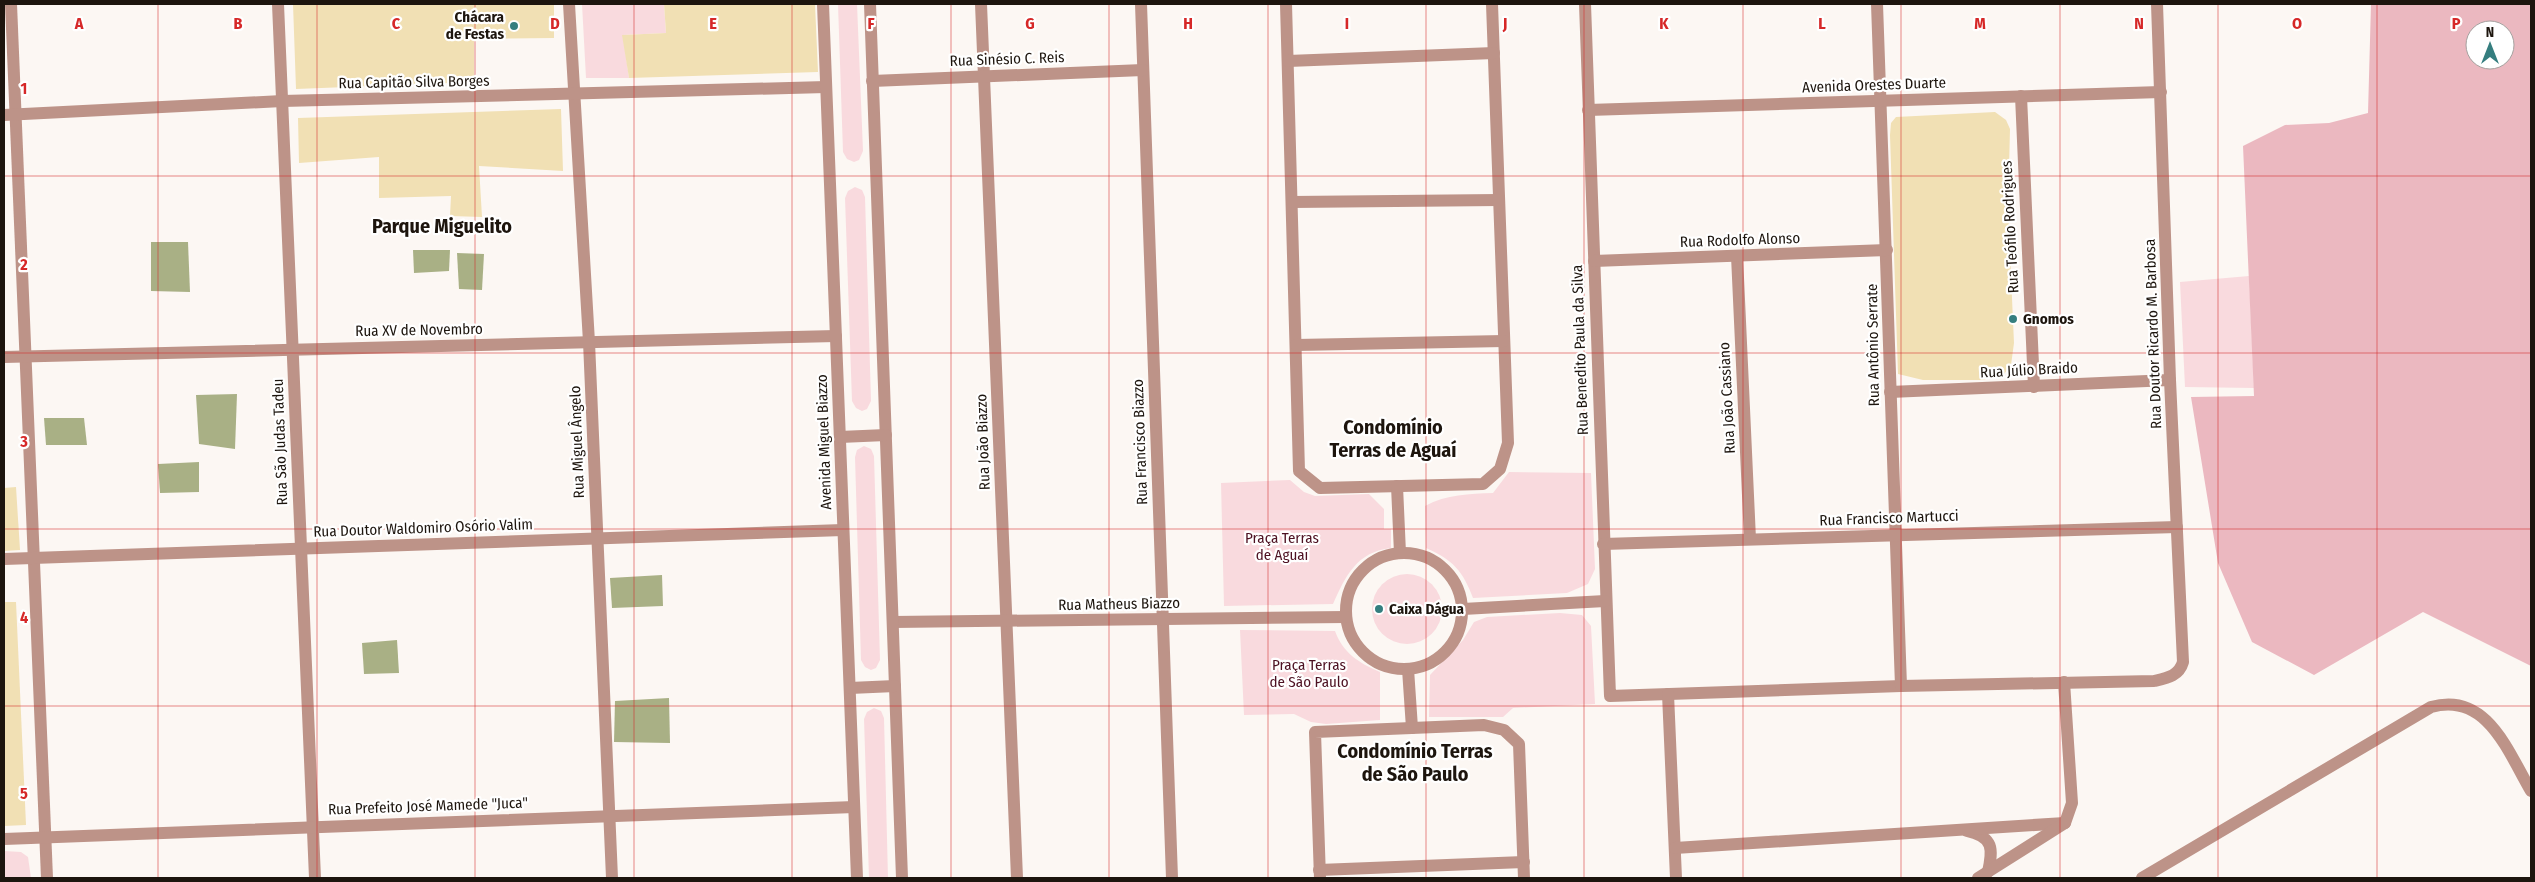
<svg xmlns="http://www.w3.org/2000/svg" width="2535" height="882" font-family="'Fira Sans Condensed',sans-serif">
<rect width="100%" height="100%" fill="#fcf7f3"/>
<!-- green -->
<g fill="#f9dade">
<path d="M 582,4 L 664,4 L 666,33 L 623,35 L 629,78 L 586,78 Z"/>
<path d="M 838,4 L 857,4 L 863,151 L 859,160 L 854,162 L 847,159 L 843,152 Z"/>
<path d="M 855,187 L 862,190 L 865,197 L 871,401 L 867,409 L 862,411 L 856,408 L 852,401 L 845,198 L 848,191 Z"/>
<path d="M 2249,276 L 2254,388 L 2185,387 L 2180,282 Z"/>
<path d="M 864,446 L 871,449 L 874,456 L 880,660 L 876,668 L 871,670 L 865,667 L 861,660 L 855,457 L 857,450 Z"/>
<path d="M 1509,472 L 1591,473 L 1595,569 L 1588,584 L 1567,593 L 1473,598 C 1463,571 1453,560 1426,548 L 1425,506 C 1447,494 1469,494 1493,493 Z"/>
<path d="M 1290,480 L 1304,492 L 1315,496 L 1369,494 L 1384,509 L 1384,529 L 1391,529 L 1391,548 C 1357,552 1346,575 1333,604 L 1224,606 L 1221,483 Z"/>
<circle cx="1407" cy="609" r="35"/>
<path d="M 1560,613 L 1582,615 L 1591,626 L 1595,704 L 1513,708 L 1503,717 L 1429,717 L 1430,675 L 1463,640 L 1474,622 L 1487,617 Z"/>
<path d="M 1240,630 L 1335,631 C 1343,653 1359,663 1380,672 L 1380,720 L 1326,724 L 1311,722 L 1294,714 L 1244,715 Z"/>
<path d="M 874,708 L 881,711 L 884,718 L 888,878 L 869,878 L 864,719 L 867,712 Z"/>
<path d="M 4,851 L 21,852 L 28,857 L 31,878 L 4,878 Z"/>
</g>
<!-- forest -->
<path fill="#ebb8c0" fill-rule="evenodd" d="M 2371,4 L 2531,4 L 2531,666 L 2423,612 L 2314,675 L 2252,642 L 2218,563 L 2191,397 L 2254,396 L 2243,146 L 2285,125 L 2329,123 L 2368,113 ZM 2475,30 L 2505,30 L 2505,60 L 2475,60 Z"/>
<!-- water -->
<g fill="#a9b085">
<path d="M 151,242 L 188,242 L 190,292 L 151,291 Z"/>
<path d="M 413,250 L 450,250 L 449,271 L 414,273 Z"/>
<path d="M 457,253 L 484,254 L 482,290 L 459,289 Z"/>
<path d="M 237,394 L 235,449 L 199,444 L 196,395 Z"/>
<path d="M 44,418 L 84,418 L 87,445 L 46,445 Z"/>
<path d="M 199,462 L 199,492 L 160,493 L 158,464 Z"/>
<path d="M 662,575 L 663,606 L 612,608 L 610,578 Z"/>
<path d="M 397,640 L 399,673 L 364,674 L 362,643 Z"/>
<path d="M 669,698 L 670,743 L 614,742 L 615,701 Z"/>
</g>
<!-- building -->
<g fill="#f1e0b4">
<path d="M 293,4 L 554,4 L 554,38 L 474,39 L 474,82 L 296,89 Z"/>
<path d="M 664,4 L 815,4 L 818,72 L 629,78 L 622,35 L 666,33 Z"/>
<path d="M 561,109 L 563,171 L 479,166 L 482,217 L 450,216 L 451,196 L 379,198 L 379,157 L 299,163 L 298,118 Z"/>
<path d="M 1995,112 L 2006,120 L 2010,129 L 2008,208 L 2014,343 L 2011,365 L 2004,374 L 1982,380 L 1923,380 L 1898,374 L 1890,135 L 1891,123 L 1896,117 Z"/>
<path d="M 16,487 L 20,550 L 4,551 L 4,488 Z"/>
<path d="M 4,602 L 16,602 L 26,825 L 4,826 Z"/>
</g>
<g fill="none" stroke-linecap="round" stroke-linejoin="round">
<!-- minor -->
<g stroke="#bd9388" stroke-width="12">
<path d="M 11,4 L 47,878"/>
<path d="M 278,4 L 315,878"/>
<path d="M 569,4 L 589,342 L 612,878"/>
<path d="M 981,4 L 1017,878"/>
<path d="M 1141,4 L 1172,878"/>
<path d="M 1286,4 L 1299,471 L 1320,488 L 1483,484 L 1500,469 L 1508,443 L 1492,4"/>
<path d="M 1585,4 L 1610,696 L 1901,686 L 2154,681 C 2167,678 2179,676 2183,662 L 2170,380 L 2157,4"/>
<path d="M 1877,4 L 1901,686"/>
<path d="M 1288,61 L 1494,53"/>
<path d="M 872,81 L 1143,70"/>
<path d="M 2021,96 L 2034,387"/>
<path d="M 1588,110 L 2161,92"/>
<path d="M 4,115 L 282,101 L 826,87"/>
<path d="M 1292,202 L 1499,200"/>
<path d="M 1737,256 L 1750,539"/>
<path d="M 1594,261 L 1887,250"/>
<path d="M 1296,345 L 1504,341"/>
<path d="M 4,357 L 836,336"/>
<path d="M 1890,392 L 2170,380"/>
<path d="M 1397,486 L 1400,553"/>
<path d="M 1603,544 L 2177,527"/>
<circle cx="1404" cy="611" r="58"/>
<path d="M 4,559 L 843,530"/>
<path d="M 1463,609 L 1605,601"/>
<path d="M 893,622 L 1346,617"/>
<path d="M 1408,669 L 1412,728"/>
<path d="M 1668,694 L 1676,878"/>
<path d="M 1967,831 C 1994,837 1993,849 1988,872"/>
<path d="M 4,839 L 854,807"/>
<path d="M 1675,848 L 2065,823"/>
<path d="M 1319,870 L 1524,862"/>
<path d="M 1320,878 L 1315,732 L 1484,725 L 1504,730 L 1519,744 L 1524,878"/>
<path d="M 1978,878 L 2065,823 L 2072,803 L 2064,682"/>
<path d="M 2142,878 L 2431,707 C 2487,691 2508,752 2531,791"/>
</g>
<!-- tertiary -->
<g stroke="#bd9388" stroke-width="12">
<path d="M 823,4 L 857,878"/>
<path d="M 870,4 L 902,878"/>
<path d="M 840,437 L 886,435"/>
<path d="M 850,688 L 895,686"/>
</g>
</g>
<!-- grid -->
<path fill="none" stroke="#d62828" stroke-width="1" stroke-opacity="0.55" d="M 158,4 L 158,878M 317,4 L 317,878M 475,4 L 475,878M 634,4 L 634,878M 792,4 L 792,878M 951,4 L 951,878M 1109,4 L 1109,878M 1268,4 L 1268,878M 1426,4 L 1426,878M 1584,4 L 1584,878M 1743,4 L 1743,878M 1901,4 L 1901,878M 2060,4 L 2060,878M 2218,4 L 2218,878M 2377,4 L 2377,878M 4,176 L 2531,176M 4,353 L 2531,353M 4,529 L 2531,529M 4,706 L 2531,706"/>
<!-- markers -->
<g fill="#357e7f" stroke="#fff" stroke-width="2">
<circle cx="514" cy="26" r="5"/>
<circle cx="2013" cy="319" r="5"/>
<circle cx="1379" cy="609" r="5"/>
</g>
<g text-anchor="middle" stroke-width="4.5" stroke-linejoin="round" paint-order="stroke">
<!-- poi labels -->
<g font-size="15" font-weight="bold" fill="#1d150e" stroke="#fff" text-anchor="start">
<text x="504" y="22" text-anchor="end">Chácara<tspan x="504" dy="17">de Festas</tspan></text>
<text x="2023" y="324">Gnomos</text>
<text x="1389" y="614">Caixa Dágua</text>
</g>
<!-- street labels -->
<g font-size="15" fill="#1d150e" stroke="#fff">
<text transform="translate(1007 59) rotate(-2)" y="5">Rua Sinésio C. Reis</text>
<text transform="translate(414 82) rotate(-1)" y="5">Rua Capitão Silva Borges</text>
<text transform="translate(1874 85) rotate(-2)" y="5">Avenida Orestes Duarte</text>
<text transform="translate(2010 227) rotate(-93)" y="5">Rua Teófilo Rodrigues</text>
<text transform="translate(1740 240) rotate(-2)" y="5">Rua Rodolfo Alonso</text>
<text transform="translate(419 330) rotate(-1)" y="5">Rua XV de Novembro</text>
<text transform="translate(2153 334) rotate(-92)" y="5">Rua Doutor Ricardo M. Barbosa</text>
<text transform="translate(1873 345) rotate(-91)" y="5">Rua Antônio Serrate</text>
<text transform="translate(1580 350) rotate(-92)" y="5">Rua Benedito Paula da Silva</text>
<text transform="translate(2029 370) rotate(-3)" y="5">Rua Júlio Braido</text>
<text transform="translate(1727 398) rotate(-93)" y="5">Rua João Cassiano</text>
<text transform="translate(280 442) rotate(-92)" y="5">Rua São Judas Tadeu</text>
<text transform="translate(577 442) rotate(-92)" y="5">Rua Miguel Ângelo</text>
<text transform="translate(824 442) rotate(-92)" y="5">Avenida Miguel Biazzo</text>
<text transform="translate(983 442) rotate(-92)" y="5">Rua João Biazzo</text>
<text transform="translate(1140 442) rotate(-92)" y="5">Rua Francisco Biazzo</text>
<text transform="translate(1889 518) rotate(-2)" y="5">Rua Francisco Martucci</text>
<text transform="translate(423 528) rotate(-2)" y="5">Rua Doutor Waldomiro Osório Valim</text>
<text transform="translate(1119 604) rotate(-1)" y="5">Rua Matheus Biazzo</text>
<text transform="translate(428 806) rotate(-2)" y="5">Rua Prefeito José Mamede "Juca"</text>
</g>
<!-- park labels -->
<g font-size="15" fill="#4d1122" stroke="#fff">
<text x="1282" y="543">Praça Terras<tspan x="1282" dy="17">de Aguaí</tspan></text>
<text x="1309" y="670">Praça Terras<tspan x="1309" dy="17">de São Paulo</tspan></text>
</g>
<!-- district labels -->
<g font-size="20" font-weight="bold" fill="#1d150e" stroke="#fff">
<text x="442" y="233">Parque Miguelito</text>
<text x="1393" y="434">Condomínio<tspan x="1393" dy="23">Terras de Aguaí</tspan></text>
<text x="1415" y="758">Condomínio Terras<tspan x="1415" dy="23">de São Paulo</tspan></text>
</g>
</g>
<g font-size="16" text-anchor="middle" font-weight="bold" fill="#d62828" stroke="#fff" stroke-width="4.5" stroke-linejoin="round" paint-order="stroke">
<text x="79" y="29">A</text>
<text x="238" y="29">B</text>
<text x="396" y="29">C</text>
<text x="555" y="29">D</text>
<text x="713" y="29">E</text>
<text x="871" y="29">F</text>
<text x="1030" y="29">G</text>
<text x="1188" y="29">H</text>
<text x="1347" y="29">I</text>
<text x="1505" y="29">J</text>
<text x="1664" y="29">K</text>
<text x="1822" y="29">L</text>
<text x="1980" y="29">M</text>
<text x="2139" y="29">N</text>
<text x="2297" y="29">O</text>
<text x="2456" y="29">P</text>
<text x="24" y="94">1</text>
<text x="24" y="270">2</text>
<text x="24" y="447">3</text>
<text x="24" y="623">4</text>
<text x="24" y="799">5</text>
</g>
<!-- border -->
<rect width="2535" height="882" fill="none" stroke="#1d150e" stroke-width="10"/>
<!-- north arrow -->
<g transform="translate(2490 45)"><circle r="24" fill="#ffffff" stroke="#a5a19f"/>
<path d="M0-4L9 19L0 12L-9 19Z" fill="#357e7f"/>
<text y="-8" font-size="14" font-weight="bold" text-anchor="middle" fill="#1d150e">N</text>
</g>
</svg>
